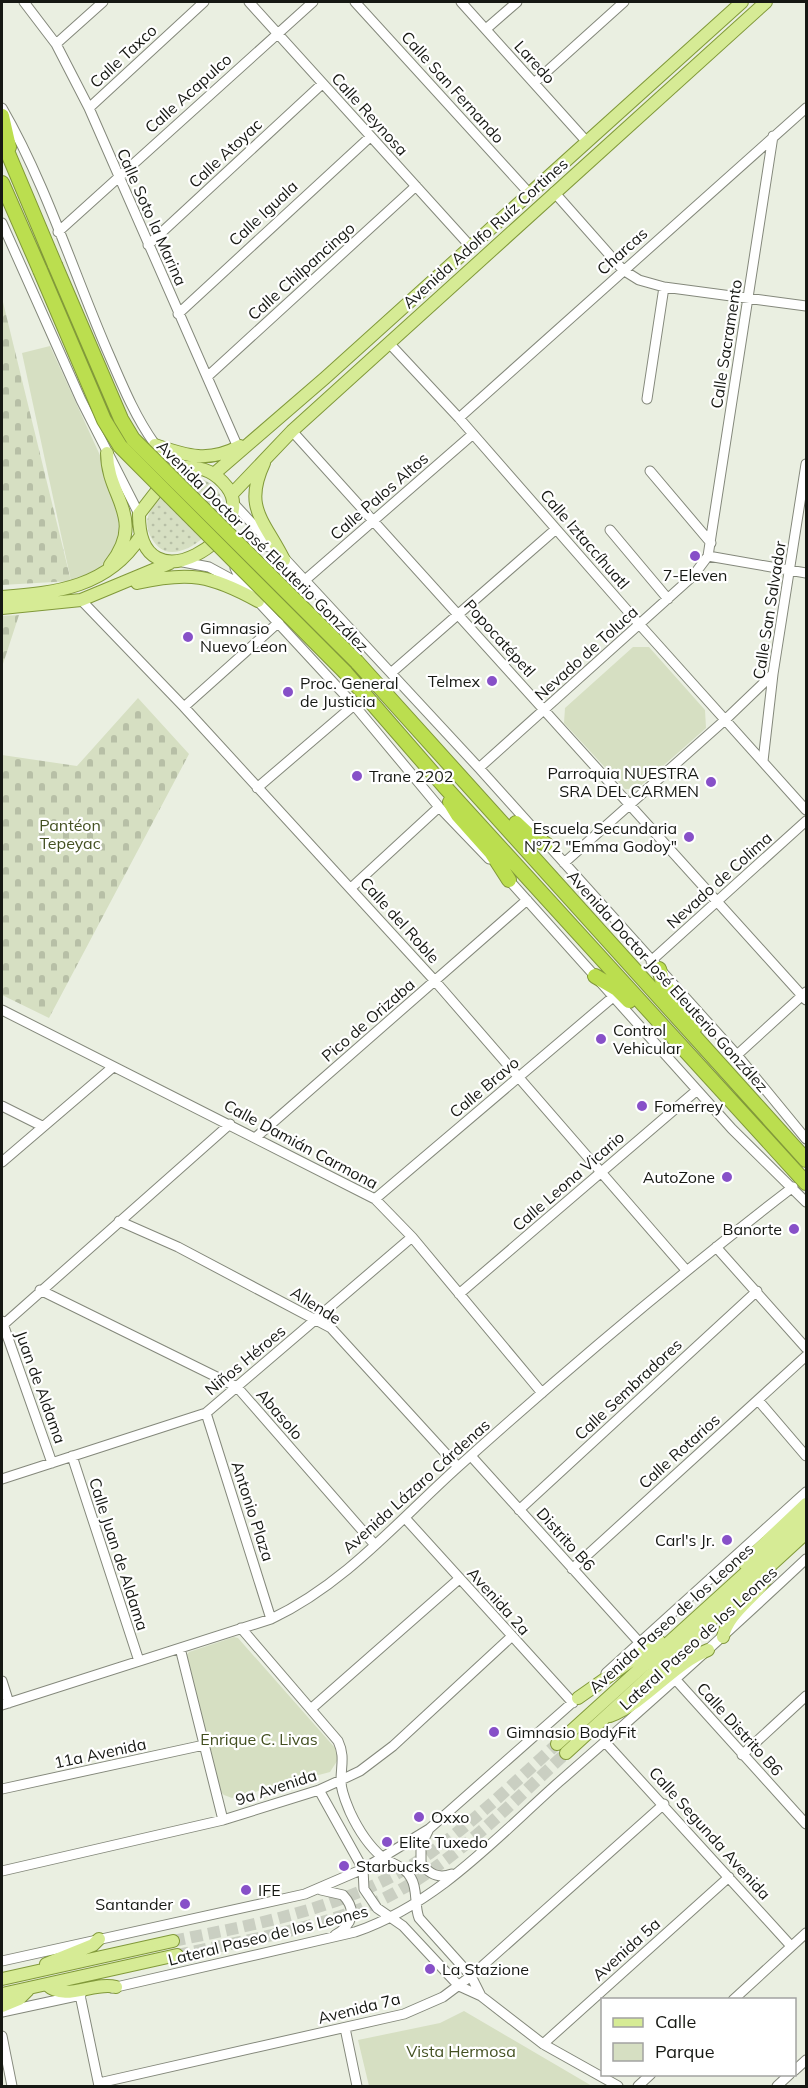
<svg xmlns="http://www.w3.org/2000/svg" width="808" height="2088" viewBox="0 0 808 2088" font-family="Mulish,sans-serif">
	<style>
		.grass { fill: url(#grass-dots) }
		.cemetery { fill: url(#cemetery-stones) }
		.park { fill: #d6dfc2 }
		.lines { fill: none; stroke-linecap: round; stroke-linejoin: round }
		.major-tunnel { stroke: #cacfc2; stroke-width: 12; stroke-dasharray: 12 6; stroke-linecap: butt }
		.minor-casing { stroke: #84887b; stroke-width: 11 }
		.major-casing { stroke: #81993a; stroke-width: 14 }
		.highway-casing { stroke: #81993a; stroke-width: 16 }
		.minor { stroke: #fff; stroke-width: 9 }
		.major { stroke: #d6eb95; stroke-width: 12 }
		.highway { stroke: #bbde4f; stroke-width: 14 }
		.highway-bridge-casing { stroke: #81993a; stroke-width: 16; stroke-linecap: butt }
		.highway-bridge { stroke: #bbde4f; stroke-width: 14 }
		.poi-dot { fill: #8750c8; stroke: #fff; stroke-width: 2 }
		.labels { text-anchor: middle; stroke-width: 4.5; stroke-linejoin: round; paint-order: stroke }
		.street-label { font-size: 16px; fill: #161813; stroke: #fff }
		.poi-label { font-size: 16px; fill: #161813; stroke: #fff; text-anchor: start }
		.park-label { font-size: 16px; fill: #435021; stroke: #fff }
	</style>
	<defs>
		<pattern id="grass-dots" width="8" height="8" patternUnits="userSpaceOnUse" patternTransform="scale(1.5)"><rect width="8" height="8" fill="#d6dfc2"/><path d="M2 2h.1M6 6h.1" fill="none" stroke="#b7bfa6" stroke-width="1.8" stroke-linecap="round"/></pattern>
		<pattern id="cemetery-stones" width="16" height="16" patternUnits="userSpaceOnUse" patternTransform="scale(1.5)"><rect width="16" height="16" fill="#d6dfc2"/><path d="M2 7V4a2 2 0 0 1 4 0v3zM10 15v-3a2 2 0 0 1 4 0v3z" fill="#b7bfa6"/></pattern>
	</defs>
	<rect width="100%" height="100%" fill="#eaefe1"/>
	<!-- grass -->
	<path class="grass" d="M190,476C260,489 197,562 165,551C160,549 155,544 152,539C135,512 167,486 190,476Z"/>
	<!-- cemetery -->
	<path class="cemetery" d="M2,298L71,581L2,585Z
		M19,615L2,667V616Z
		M138,698L189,754L49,1018L2,995V755L77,766Z"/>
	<!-- park -->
	<path class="park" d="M50,346L125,510C125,520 122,528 119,538C107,569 101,569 71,581L22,353Z
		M633,647H649L705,710L706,728L637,789H625L564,723L565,708Z
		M234,1637L238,1638L336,1749L339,1758L330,1772L232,1798L224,1795L218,1789L186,1656L189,1652Z
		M464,2011L592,2086H369L358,2040L440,2023Z"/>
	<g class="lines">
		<!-- major-tunnel -->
		<path class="major-tunnel" d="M173,1941C262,1923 354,1907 430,1853C475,1821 516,1781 557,1744
			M177,1955C239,1942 304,1931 363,1908C442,1876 504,1810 566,1753"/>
		<!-- minor casing -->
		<g class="minor-casing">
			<path id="minor" d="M24,2L56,44L89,108L240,452
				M249,2L471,247
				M355,2L529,193
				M461,2L587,142
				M486,29L517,2
				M56,44L103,2
				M534,83L624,2
				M2,108C45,182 73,271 107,350C121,382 134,415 154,443C163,455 174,461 187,467
				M89,108L204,2
				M554,192L623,270L639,280L664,287L806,306
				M2,223L81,400L139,514
				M58,232L313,2
				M148,245L322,84
				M178,314L370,137
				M389,343L459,418L640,625L806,810
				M207,377L416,186
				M647,399L664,287
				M459,418L806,108
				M292,431L806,1000
				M650,471L711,543
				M235,505L479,768L737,1055L806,1139
				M610,530L668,599
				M708,556L806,573
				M183,562L209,567L244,586L354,705L439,807L489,859
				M304,581L473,434
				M242,583L235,568L239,554L252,545L271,547
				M81,600L184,707L435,981L686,1270
				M391,673L556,529
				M184,707L279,622
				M763,761L773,674L806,464
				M479,768L693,576L708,556L773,136
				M257,788L354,705
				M564,863L725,720L773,674
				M507,878L732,1129L806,1202
				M351,888L439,807
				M651,961L806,821
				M2,1010L375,1199L412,1237L542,1393
				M737,1055L806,992
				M2,1106L42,1126
				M255,1138L527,900
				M2,1162L113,1067
				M375,1199L613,997
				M119,1221L178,1247L331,1328L458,1467
				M716,1247L806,1348
				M40,1290L237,1387L375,1545
				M459,1294L696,1091
				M2,1321L52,1463
				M3,1325L230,1124
				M758,1400L806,1456
				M206,1413L271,1619
				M72,1456L139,1661
				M471,1456L639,1642
				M2,1479L206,1413L412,1237
				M519,1510L757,1291
				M405,1518L573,1703
				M572,1569L806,1356
				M241,1628L338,1741C345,1756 341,1765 341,1781C341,1792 346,1802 350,1812C357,1827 369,1846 382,1857C391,1864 405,1866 411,1878C418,1889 414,1905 419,1918L471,1976L481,1996
				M180,1648L223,1820
				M606,1673L806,1492
				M676,1680L806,1824
				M2,1681L9,1703
				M2,1705L271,1619C345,1584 398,1521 458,1467C566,1370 677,1276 793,1187
				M312,1708L459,1579
				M605,1742L791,1946
				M742,1755L806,1696
				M2,1789L204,1745
				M319,1790L363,1869L364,1889L377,1908L403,1926L459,1986L481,1996L543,2044L618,2086
				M428,1831L421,1845V1863C429,1874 438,1879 452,1874
				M2,1871L223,1820L319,1790L341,1780L360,1771L393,1746L511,1637
				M321,1890L343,1895C357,1910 353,1925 335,1935
				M2,1961L305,1894L363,1869L429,1829L582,1694
				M112,1988L355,1932C437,1904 496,1838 559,1782C643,1709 725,1635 806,1559
				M80,1995L99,2086
				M733,2000L806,1933
				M2,2012L81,1995
				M345,2028L357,2086
				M2,2036L12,2086
				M543,2044L729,1877
				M794,2071L806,2060
				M99,2083L404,2014L443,1997L471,1976L664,1804
				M638,2086L651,2074
				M777,2086L790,2074"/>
		</g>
		<!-- major casing -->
		<g class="major-casing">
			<path id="major" d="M155,445C187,456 209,463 240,446
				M107,453C107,498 147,517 110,565
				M264,463C243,508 264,520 284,560
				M187,467C205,468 215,472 227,487C262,533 138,613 139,514L163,483Z
				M215,473L325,378L742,2
				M232,494L292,431L766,2
				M137,583C189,571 211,575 258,601
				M2,597C56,593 108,587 140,537
				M2,608L81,600L170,563
				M744,1563L806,1504
				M723,1637C728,1611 759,1596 770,1572
				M578,1698L659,1641
				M610,1716C648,1701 671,1665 708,1650
				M557,1744L806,1518
				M566,1753L806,1533
				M46,1964L93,1945L99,1939
				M2,1979L173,1941
				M47,1985C65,2002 95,1981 116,1987
				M2,1994L177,1955
				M2,2006L19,1999L28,1990"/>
		</g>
		<!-- highway casing -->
		<g class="highway-casing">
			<path id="highway" d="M2,116L9,147
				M2,139L55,265
				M2,183L40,270
				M357,662L806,1160
				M345,672L444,786L806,1183
				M450,802L458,815L491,852L509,880
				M516,823L533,839L546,844
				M659,969L663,983L696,1026
				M595,976L617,989L629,1001"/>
		</g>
		<!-- minor -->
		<use href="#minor" class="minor"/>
		<!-- major -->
		<use href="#major" class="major"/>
		<!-- highway -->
		<use href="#highway" class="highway"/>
		<!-- highway-bridge casing -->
		<g class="highway-bridge-casing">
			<path id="highway-bridge" d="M55,265L121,419L133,439L357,662
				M40,270L104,420L120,446L345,672"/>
		</g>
		<!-- highway-bridge -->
		<use href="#highway-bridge" class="highway-bridge"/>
	</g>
	<!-- markers -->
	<g class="poi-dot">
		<circle cx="695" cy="556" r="6"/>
		<circle cx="188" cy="637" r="6"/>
		<circle cx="492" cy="681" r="6"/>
		<circle cx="288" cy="692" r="6"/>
		<circle cx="357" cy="776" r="6"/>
		<circle cx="711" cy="782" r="6"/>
		<circle cx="689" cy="837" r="6"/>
		<circle cx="601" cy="1039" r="6"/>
		<circle cx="642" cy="1106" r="6"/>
		<circle cx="727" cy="1177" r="6"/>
		<circle cx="794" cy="1229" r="6"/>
		<circle cx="727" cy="1540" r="6"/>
		<circle cx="494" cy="1732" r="6"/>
		<circle cx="419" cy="1817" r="6"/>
		<circle cx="387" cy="1842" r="6"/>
		<circle cx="344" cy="1866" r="6"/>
		<circle cx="246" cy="1890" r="6"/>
		<circle cx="185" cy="1904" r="6"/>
		<circle cx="430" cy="1969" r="6"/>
	</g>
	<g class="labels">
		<!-- street labels -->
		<g class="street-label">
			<text transform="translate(123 56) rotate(-43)" y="6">Calle Taxco</text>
			<text transform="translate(535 62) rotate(48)" y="6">Laredo</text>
			<text transform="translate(453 87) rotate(48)" y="6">Calle San Fernando</text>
			<text transform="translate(188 93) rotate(-42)" y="6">Calle Acapulco</text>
			<text transform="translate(370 114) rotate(48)" y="6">Calle Reynosa</text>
			<text transform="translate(225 153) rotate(-43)" y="6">Calle Atoyac</text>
			<text transform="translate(263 213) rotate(-43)" y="6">Calle Iguala</text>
			<text transform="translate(152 217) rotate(66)" y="6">Calle Soto la Marina</text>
			<text transform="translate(485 233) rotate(-42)" y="6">Avenida Adolfo Ruíz Cortines</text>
			<text transform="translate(622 251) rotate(-42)" y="6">Charcas</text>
			<text transform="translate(301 271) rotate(-42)" y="6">Calle Chilpancingo</text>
			<text transform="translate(726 344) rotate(-81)" y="6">Calle Sacramento</text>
			<text transform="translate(379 496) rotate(-41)" y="6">Calle Palos Altos</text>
			<text transform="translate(585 539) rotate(49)" y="6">Calle Iztaccíhuatl</text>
			<text transform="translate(263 546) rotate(45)" y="6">Avenida Doctor José Eleuterio González</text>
			<text transform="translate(769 610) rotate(-81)" y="6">Calle San Salvador</text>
			<text transform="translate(500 638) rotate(48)" y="6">Popocatépetl</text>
			<text transform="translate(586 653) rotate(-42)" y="6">Nevado de Toluca</text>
			<text transform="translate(719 880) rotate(-42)" y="6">Nevado de Colima</text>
			<text transform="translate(400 920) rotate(48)" y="6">Calle del Roble</text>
			<text transform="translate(668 981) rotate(48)" y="6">Avenida Doctor José Eleuterio González</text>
			<text transform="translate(368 1020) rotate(-41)" y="6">Pico de Orizaba</text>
			<text transform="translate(484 1087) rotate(-40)" y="6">Calle Bravo</text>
			<text transform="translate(301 1144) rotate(28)" y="6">Calle Damián Carmona</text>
			<text transform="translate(568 1181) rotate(-41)" y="6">Calle Leona Vicario</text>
			<text transform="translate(316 1305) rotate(32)" y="6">Allende</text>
			<text transform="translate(245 1360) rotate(-40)" y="6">Niños Héroes</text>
			<text transform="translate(41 1387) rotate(70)" y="6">Juan de Aldama</text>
			<text transform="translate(628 1389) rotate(-43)" y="6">Calle Sembradores</text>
			<text transform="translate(280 1414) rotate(49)" y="6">Abasolo</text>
			<text transform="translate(679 1451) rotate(-42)" y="6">Calle Rotarios</text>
			<text transform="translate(416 1486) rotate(-42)" y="6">Avenida Lázaro Cárdenas</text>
			<text transform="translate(253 1511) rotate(72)" y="6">Antonio Plaza</text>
			<text transform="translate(566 1539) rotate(48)" y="6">Distrito B6</text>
			<text transform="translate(119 1554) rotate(72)" y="6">Calle Juan de Aldama</text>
			<text transform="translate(499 1601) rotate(48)" y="6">Avenida 2a</text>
			<text transform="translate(671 1618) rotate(-42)" y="6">Avenida Paseo de los Leones</text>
			<text transform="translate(698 1638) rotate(-42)" y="6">Lateral Paseo de los Leones</text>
			<text transform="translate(740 1729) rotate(48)" y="6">Calle Distrito B6</text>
			<text transform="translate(100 1753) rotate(-12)" y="6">11a Avenida</text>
			<text transform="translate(276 1787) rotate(-18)" y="6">9a Avenida</text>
			<text transform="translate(710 1833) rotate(48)" y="6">Calle Segunda Avenida</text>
			<text transform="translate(268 1935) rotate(-14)" y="6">Lateral Paseo de los Leones</text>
			<text transform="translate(626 1949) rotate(-42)" y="6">Avenida 5a</text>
			<text transform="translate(359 2008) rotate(-14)" y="6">Avenida 7a</text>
		</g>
		<!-- poi labels -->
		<g class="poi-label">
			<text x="695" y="581" text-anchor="middle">7-Eleven</text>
			<text x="200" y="634">Gimnasio<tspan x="200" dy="18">Nuevo Leon</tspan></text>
			<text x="480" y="687" text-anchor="end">Telmex</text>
			<text x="300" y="689">Proc. General<tspan x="300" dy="18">de Justicia</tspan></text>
			<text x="699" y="779" text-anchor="end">Parroquia NUESTRA<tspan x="699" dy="18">SRA DEL CARMEN</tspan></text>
			<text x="369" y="782">Trane 2202</text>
			<text x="677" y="834" text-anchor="end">Escuela Secundaria<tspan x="677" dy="18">N°72 "Emma Godoy"</tspan></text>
			<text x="613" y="1036">Control<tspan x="613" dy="18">Vehicular</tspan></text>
			<text x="654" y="1112">Fomerrey</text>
			<text x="715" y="1183" text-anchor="end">AutoZone</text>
			<text x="782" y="1235" text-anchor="end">Banorte</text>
			<text x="715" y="1546" text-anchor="end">Carl's Jr.</text>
			<text x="506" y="1738">Gimnasio BodyFit</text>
			<text x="431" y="1823">Oxxo</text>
			<text x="399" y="1848">Elite Tuxedo</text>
			<text x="356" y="1872">Starbucks</text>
			<text x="258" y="1896">IFE</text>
			<text x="173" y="1910" text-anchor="end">Santander</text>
			<text x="442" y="1975">La Stazione</text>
		</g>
		<!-- park labels -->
		<g class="park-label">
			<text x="70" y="831">Pantéon<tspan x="70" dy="18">Tepeyac</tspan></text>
			<text x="259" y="1745">Enrique C. Livas</text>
			<text x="461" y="2057">Vista Hermosa</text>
		</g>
	</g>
	<!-- border -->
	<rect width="808" height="2088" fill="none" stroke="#161813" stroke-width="6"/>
	<!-- legend -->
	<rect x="601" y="1998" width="195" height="78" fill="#ffffff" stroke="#a2a3a1" stroke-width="1.5"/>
	<rect x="613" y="2018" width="30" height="9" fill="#d6eb95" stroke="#a2a3a1" stroke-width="1.5"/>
	<text x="655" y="2028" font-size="18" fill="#161813">Calle</text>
	<rect x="613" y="2043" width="30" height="18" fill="#d6dfc2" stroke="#a2a3a1" stroke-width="1.5"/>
	<text x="655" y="2058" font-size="18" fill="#161813">Parque</text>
</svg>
